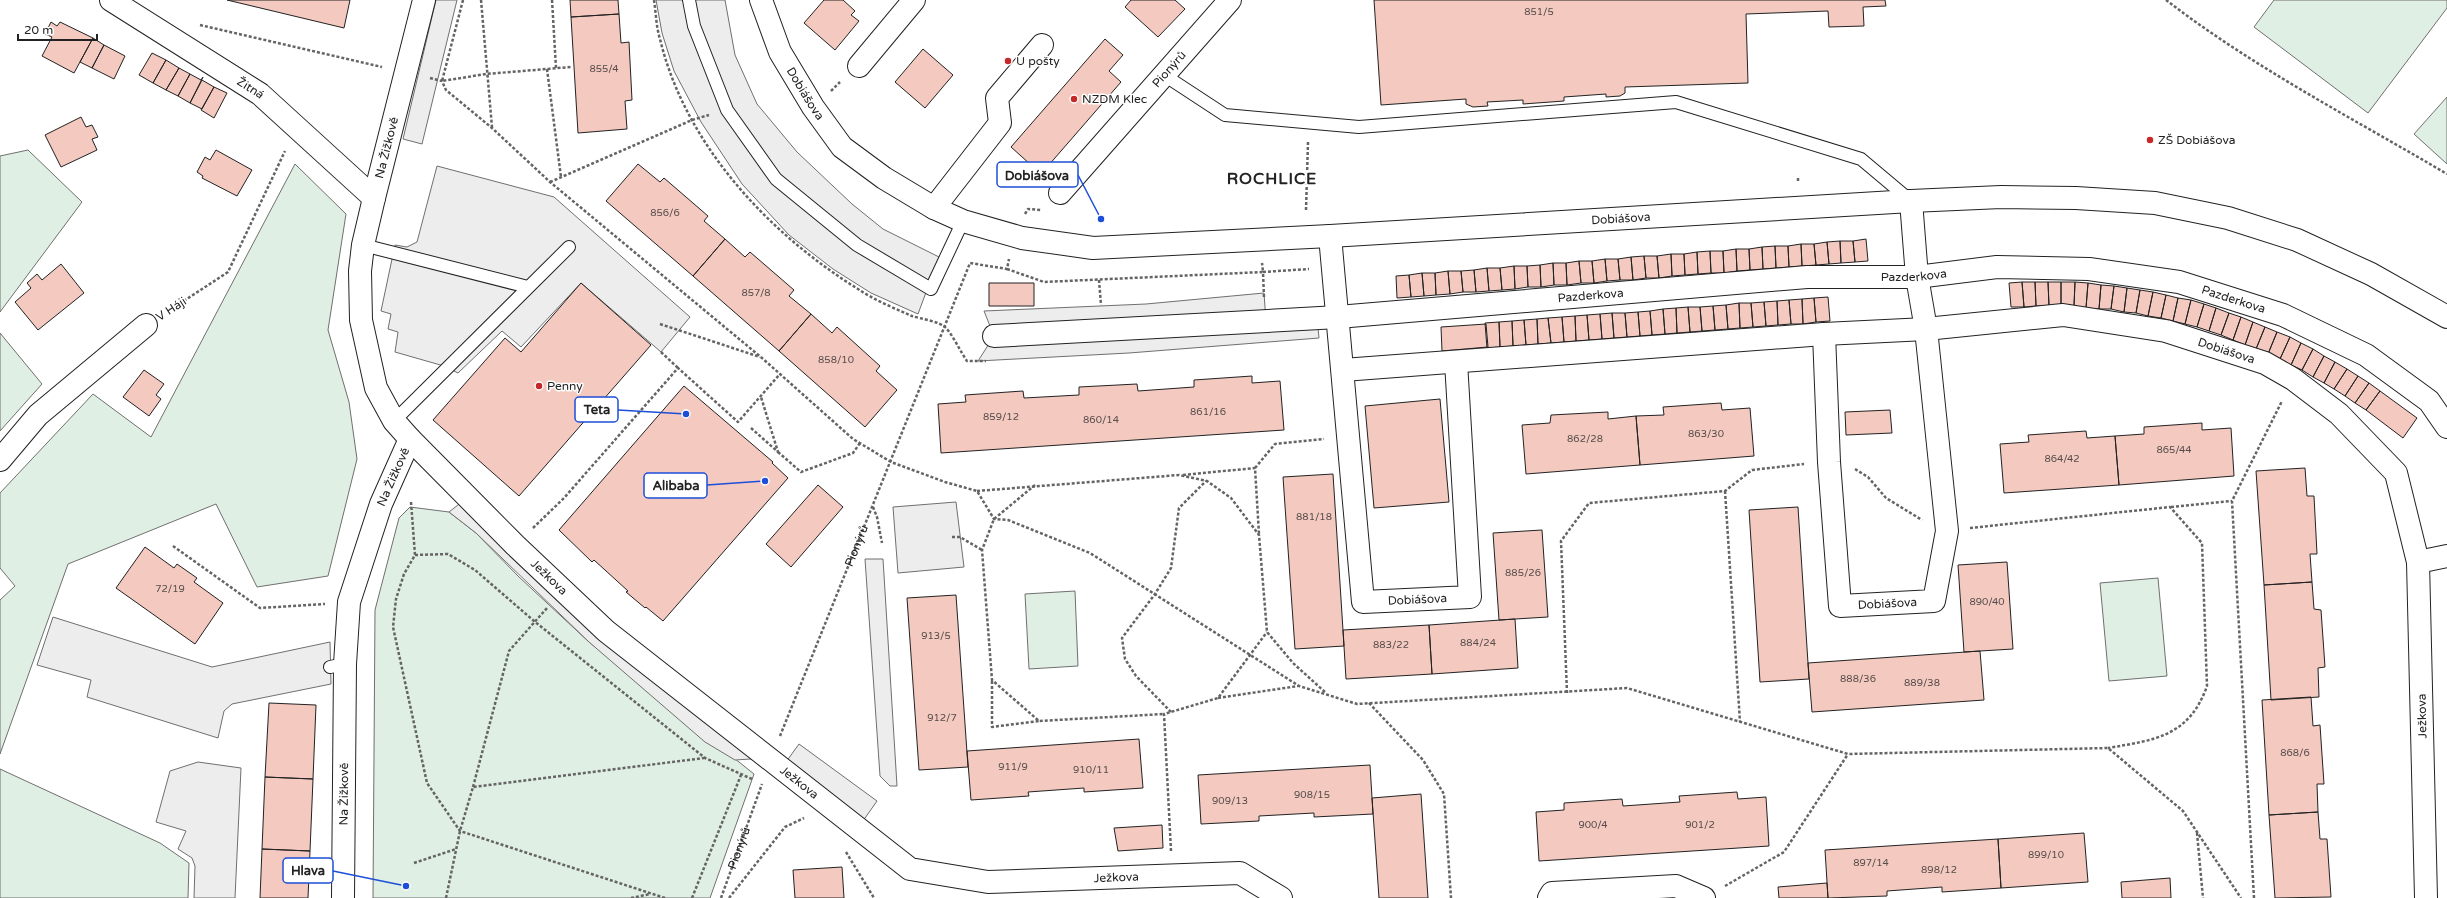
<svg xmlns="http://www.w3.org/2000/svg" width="2447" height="898" viewBox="0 0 2447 898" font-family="'Varela Round',sans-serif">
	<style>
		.green { fill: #e0efe3; stroke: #6f6f6f }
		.parking { fill: #ededed; stroke: #6f6f6f }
		.building { fill: #f3c9c0; stroke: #222 }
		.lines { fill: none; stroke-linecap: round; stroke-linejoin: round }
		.service-casing { stroke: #222; stroke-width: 14 }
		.minor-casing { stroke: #222; stroke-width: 24 }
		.tertiary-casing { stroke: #222; stroke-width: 24 }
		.path { stroke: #646464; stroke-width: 2.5; stroke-dasharray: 3 2; stroke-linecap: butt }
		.service { stroke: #fff; stroke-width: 12 }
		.minor { stroke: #fff; stroke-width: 22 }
		.tertiary { stroke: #fff; stroke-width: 22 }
		.poi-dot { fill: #c62828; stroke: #fff; stroke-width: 1.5 }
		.labels { text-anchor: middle; stroke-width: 3; stroke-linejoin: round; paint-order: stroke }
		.number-label { font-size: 10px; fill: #564c4a }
		.poi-label { font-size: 12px; fill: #222; stroke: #fff; text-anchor: start }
		.street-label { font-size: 12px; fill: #222; stroke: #fff }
		.district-label { font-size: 16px; font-weight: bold; letter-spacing: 1px; fill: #222; stroke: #fff }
		.leader { fill: none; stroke: #1d4ed8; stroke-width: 1.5 }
		.callout-dot { fill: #1d4ed8; stroke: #fff; stroke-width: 1.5 }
		.callout { fill: #fff; stroke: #1d4ed8; stroke-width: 1.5 }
		.callout-label { font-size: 13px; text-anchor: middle; font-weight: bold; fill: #222 }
	</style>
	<rect width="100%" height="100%" fill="#fff"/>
	<!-- green -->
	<path class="green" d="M2274,0H2447V8L2368,113L2254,27Z
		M2447,97V164L2414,134Z
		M28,150L82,202L0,312V156Z
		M295,164L346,214L328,330L349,402L357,459L328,576L257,587L216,504L68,564L0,754V600L15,586L0,568V493L93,394L151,437Z
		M0,333L42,384L0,431Z
		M410,507L449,512L476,533L519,577L589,642L754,774L710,898H373L375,610L399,518Z
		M2158,578L2167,676L2109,681L2100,583Z
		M1075,591L1078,666L1029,669L1025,594Z
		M0,769L160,843L189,863L188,898H0Z"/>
	<!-- parking -->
	<path class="parking" d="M436,0H457L422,144L403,139Z
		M656,0H725L735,55L757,104L797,152L852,204L883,229L939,257L918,314L871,293L833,269L789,235L742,184L701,122L674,71L662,33Z
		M437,166L554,197L690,317L661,352L581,283L521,347L502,331L458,373L444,366L395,352L398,332L388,329L391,314L381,311L395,245L407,247L417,242Z
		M1264,293L1266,321L1317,318L1319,338L1129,353L978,361L994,336L984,311L1146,304Z
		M468,497L766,758L735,760L705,742L589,642L476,533L449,512Z
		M956,502L964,567L898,573L893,507Z
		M865,559H883L897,786H890L880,776Z
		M53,617L212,667L330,642L331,684L232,704L224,711L218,738L87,697L91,680L37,665Z
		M799,744L877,801L858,828L781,769Z
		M198,762L241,768L235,898H194L195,866L192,858L178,849L186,831L156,822L170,771Z"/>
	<!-- building -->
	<path class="building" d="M227,0H350L344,28Z
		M570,0H618L619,14L571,17Z
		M824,0H843L855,11L851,15L859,21L835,50L804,23Z
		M1131,0H1175L1185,9L1158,37L1125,7Z
		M1374,0H1885L1886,6L1863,7L1864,26L1829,27L1828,11L1746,14L1748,83L1625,87V93L1620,96L1606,97V94L1564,97V101L1523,104V100L1487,102L1488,106L1473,107L1466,104V99L1381,105Z
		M619,14L621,43L629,42L632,100L625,101L627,129L578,133L571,17Z
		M51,22L57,26L60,22L93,38L74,73L42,56L52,37L45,34Z
		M93,38L104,45L92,68L80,62Z
		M1105,39L1123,55L1109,71L1121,82L1041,174L1011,147Z
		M104,45L125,56L114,79L92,68Z
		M923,49L953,75L925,108L895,82Z
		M152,53L166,60L153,83L139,75Z
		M166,60L179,68L166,90L153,83Z
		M179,68L190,74L178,96L166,90Z
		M190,74L201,80L203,77L190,103L178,96Z
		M202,80L214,87L202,109L190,103Z
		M214,87L227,93L214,118L201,110Z
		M81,117L86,127L92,125L98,137L92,139L97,150L61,167L45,135Z
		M216,150L252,170L237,196L202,178L203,176L197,172L205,157L210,160Z
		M638,164L660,182L664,178L708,216L704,221L725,239L693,276L606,201Z
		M725,239L745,257L750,252L794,290L789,296L811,314L779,351L693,276Z
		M1866,239L1868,261L1855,262L1853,241Z
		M1840,241H1853L1855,262L1841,263Z
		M1840,241L1841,263L1829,264L1827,242Z
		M1827,242L1829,264L1816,265L1814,244Z
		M1801,244L1802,266L1789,267L1788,246Z
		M1801,244H1814L1816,265L1802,266Z
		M1775,246L1776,268L1763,269L1762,247Z
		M1775,246H1788L1789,267L1776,268Z
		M1762,247L1763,269L1750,270L1749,249Z
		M1736,249H1749L1750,270L1737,271Z
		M1736,249L1737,271L1724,273L1723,251Z
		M1710,251L1711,273L1698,274L1697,252Z
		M1710,251H1723L1724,273H1711Z
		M1697,252L1698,274L1685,275L1684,254Z
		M1671,254L1672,276L1659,278L1657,256Z
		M1671,254H1684L1685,275L1672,276Z
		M1644,256L1646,278L1633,280L1631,257Z
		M1644,256H1657L1659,278H1646Z
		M1631,257L1633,280H1620L1618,259Z
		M1605,259L1607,281L1594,283L1592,261Z
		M1605,259H1618L1620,280L1607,281Z
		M1579,261H1592L1594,283H1581Z
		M1579,261L1581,283L1567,285L1566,263Z
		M1553,263H1566L1567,285H1554Z
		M1553,263L1554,285L1541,287L1540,265Z
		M61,264L84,293L38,330L15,302L31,288L27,283L37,274L42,280Z
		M1540,265L1541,287H1528L1527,266Z
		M1514,266H1527L1528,287L1515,289Z
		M1514,266L1515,289L1502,290L1500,268Z
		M1487,268H1500L1502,290L1489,291Z
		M1487,268L1489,291L1476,292L1474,270Z
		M1474,270L1476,292H1463L1461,271Z
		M1448,271H1461L1463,292L1450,294Z
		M1448,271L1450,294L1436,295L1435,273Z
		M1422,273L1424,296L1411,297L1409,275Z
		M1422,273H1435L1436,295L1424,296Z
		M1409,275L1411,297L1397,298L1396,276Z
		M2022,282L2024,307H2011L2009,283Z
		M2022,282H2035L2036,306L2024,307Z
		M2035,282H2048L2049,306H2036Z
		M2048,282H2061V306H2049Z
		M2061,282H2075L2074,306H2061Z
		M2075,282L2088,283L2086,308L2074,306Z
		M581,283L651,345L519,496L433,420L505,338L521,352Z
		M989,283H1034V306H989Z
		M2088,283L2101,285L2099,309L2086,308Z
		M2101,285L2114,286L2111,309H2099Z
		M2114,286L2127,288L2124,312L2111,309Z
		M2127,288L2140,290L2136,313L2124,312Z
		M2140,290L2153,292L2148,316L2136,313Z
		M2153,292L2166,295L2161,318L2148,316Z
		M2166,295L2178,298L2173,321L2161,318Z
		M1828,297L1830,321L1816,322L1814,298Z
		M1814,298L1816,322L1803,324L1802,299Z
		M2178,298L2191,300L2185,324L2173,321Z
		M1802,299L1803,324H1791L1789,300Z
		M1789,300L1791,324L1778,325L1777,301Z
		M2191,300L2204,304L2197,327L2185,324Z
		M1777,301L1778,325L1766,326L1764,302Z
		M1764,302L1766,326L1753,327L1751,303Z
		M1739,303H1751L1753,327L1740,328Z
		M1739,303L1740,328L1728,329L1726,305Z
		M2204,304L2216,308L2209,331L2197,327Z
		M1726,305L1728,329L1715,330L1713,306Z
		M1713,306L1715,330L1702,331L1700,307Z
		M1688,307L1690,332L1677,333L1676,308Z
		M1688,307H1700L1702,331L1690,332Z
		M1676,308L1677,333L1665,334L1663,309Z
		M2216,308L2229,313L2221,335L2209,331Z
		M1663,309L1665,334L1652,335L1650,311Z
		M1650,311L1652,335L1640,336L1638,312Z
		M1638,312L1640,336L1627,337L1625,313Z
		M1612,313H1625L1627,337L1614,338Z
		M1612,313L1614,338L1602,339L1600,314Z
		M2229,313L2241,317L2233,340L2221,335Z
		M811,314L832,333L837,327L880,366L876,371L897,390L865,427L779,351Z
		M1600,314L1602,339L1589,340L1587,315Z
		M1587,315L1589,340L1576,341L1575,316Z
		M1575,316L1576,341L1564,342L1562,317Z
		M1562,317L1564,342L1551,343L1548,318Z
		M2241,317L2253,322L2245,345L2233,340Z
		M1548,318L1551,343L1538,344L1537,319Z
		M1537,319L1538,344L1526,345L1524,320Z
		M1524,320L1526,345L1513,346L1512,321Z
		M1512,321L1513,346L1500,347L1499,322Z
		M1499,322L1500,347L1487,348L1485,323Z
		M2253,322L2265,327L2256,349L2245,345Z
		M1486,324L1488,347L1442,351L1441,327Z
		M2265,327L2277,332L2268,354L2256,349Z
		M2277,332L2290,337L2280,359L2268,354Z
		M2290,337L2301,343L2291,365L2280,359Z
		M2301,343L2313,349L2302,370L2291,365Z
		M2313,349L2324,356L2313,377L2302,370Z
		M2324,356L2335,362L2324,383L2313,377Z
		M2335,362L2347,369L2334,389L2324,383Z
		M2347,369L2358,376L2345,396L2334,389Z
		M144,370L164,384L156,395L161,399L149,416L123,397Z
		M1252,376V383L1280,381L1284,430L941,453L938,404L966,402L965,395L1023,391L1024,398L1079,395V387L1137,384L1138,391L1194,387V380Z
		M2358,376L2369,383L2355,403L2345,396Z
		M2369,383L2380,391L2366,410L2355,403Z
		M684,386L773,462L772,463L788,478L663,621L646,607L645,608L626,592L628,591L594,560L592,562L559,530Z
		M2380,391L2417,418L2403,438L2366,410Z
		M1440,399L1449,502L1374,508L1365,406Z
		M1721,403L1722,410L1750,408L1754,456L1640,465L1636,416L1664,415L1663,407Z
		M1890,410L1892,433L1846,435L1845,412Z
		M1608,412V419L1636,416L1640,465L1526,474L1522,425L1550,423L1551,415Z
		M2202,423V430L2231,428L2234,476L2119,485L2115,436L2144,434V427Z
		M2086,431L2087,438L2115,436L2119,485L2004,493L2000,444L2029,442L2028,435Z
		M2305,468L2307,496H2314L2317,554H2310L2312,582L2264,585L2256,471Z
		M1333,474L1344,646L1295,649L1283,477Z
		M818,485L843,507L791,567L766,544Z
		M1798,507L1809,679L1760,682L1749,510Z
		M1542,530L1548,617L1499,620L1493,533Z
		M145,547L174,568L177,564L197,578L194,582L223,603L195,644L116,588Z
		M2007,562L2013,649L1964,652L1958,565Z
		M2312,582L2314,609L2321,610L2325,667L2318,668L2319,697L2271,700L2264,585Z
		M956,595L968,767L919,770L907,598Z
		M1515,619L1518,668L1432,674L1429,625Z
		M1429,625L1432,674L1346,679L1343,630Z
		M1980,651L1984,700L1812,712L1808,663Z
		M2311,697L2313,726L2320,725L2324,784H2317L2318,812L2269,815L2262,700Z
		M269,703L316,705L313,779L265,777Z
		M1139,739L1143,788L1084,792V788L1028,792L1029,796L971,800L967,751Z
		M1370,765L1373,814L1314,817V813L1259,816V821L1201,824L1198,775Z
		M265,777L313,779L310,851L262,849Z
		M1737,792L1738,799L1766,797L1769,846L1539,861L1536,812L1564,810V803L1622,799L1623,806L1680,802L1679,796Z
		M1421,794L1428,898H1379L1372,798Z
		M2318,812L2320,839H2327L2331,897L2275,898L2269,815Z
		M1162,825L1163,848L1118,851L1114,828Z
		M2084,833L2088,882L2001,888L1998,839Z
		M1998,839L2001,888L1942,892V887L1887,891V896L1828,898L1825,850Z
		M262,849L310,851L308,898H260Z
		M842,867L844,898H795L793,870Z
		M2170,878L2171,898H2122L2121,882Z
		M1827,883L1828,898H1779L1778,887Z"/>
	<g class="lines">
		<!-- service casing -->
		<g class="service-casing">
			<path id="service" d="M689,0L694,26L727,110L776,179L857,245L931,289L963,221
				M1164,75L1225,115L1359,127L1676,102L1861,159L1911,201
				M363,245L528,287
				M394,421L569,247
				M330,667L345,664"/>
		</g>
		<!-- minor casing -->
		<g class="minor-casing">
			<g id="minor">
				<path id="s3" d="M111,0L260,94L374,198"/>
				<path d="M859,66L914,0"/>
				<path id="s4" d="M1060,193L1230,0"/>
				<path d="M934,208L1000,123L997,98L1042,45"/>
				<path id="s5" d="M1330,236L1363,602L1470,597L1456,362"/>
				<path id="s6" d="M1824,334L1829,462L1840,606L1934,601L1947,531L1926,329L1917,277L1911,201"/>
				<path id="s7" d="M994,336L1338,317L1807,277H1917L1997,267L2089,269L2179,282L2283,315L2366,355L2429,401L2447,427"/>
				<path id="s8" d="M1343,370L1824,334L1926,329L2063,315L2166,331L2265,363L2293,379L2339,414L2396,473L2418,562"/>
				<path id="s9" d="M410,439L515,545L606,631L910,869L988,882L1240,873L1281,898"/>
				<path d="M0,460L38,415L146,325"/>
				<path d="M1549,898L1552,893L1676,886L1704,898"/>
				<path d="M2426,898L2418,562L2447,556"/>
			</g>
		</g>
		<!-- tertiary casing -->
		<g class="tertiary-casing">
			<g id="tertiary">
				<path id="s10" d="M761,0L780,52L813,107L842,147L884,178L934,208L963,221L1022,238L1093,248L1330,236L1911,201L2001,197L2076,198L2155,203L2228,218L2297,240L2371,274L2447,317"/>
				<path id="s11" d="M343,898L345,664L349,602L381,504L410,439L394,421L376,388L361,320L360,271L363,245L374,198L424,0"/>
			</g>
		</g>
		<!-- path -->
		<g class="path">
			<path d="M463,0L442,81L486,74L571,67"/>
			<path d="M481,0L492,127"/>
			<path d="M552,0L556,68"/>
			<path d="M654,0C656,13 656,26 660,39C685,144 768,233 858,289C874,300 894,308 912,316C921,319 939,321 946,328C954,337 960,351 967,361H986"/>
			<path d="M2166,0C2253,67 2352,118 2447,174"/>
			<path d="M200,25L382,67"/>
			<path d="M547,69L561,177"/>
			<path d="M430,78L442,81L446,90L492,128L550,182L762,358L853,439L891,462L945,482L977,491L994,519L1008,520L1090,553L1299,686L1357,704L1627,688L1848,754L2108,748L2183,811L2241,898"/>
			<path d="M831,91L840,82"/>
			<path d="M1798,178V183"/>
			<path d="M550,182L692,120L709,115"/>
			<path d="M1306,210L1308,142"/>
			<path d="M1025,214L1028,209L1041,210"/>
			<path d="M1007,269L1044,282L1263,272L1262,263"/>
			<path d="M1099,280L1101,305"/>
			<path d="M1264,297L1263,272L1309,269"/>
			<path d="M167,312L228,272L285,151"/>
			<path d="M660,324L760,357"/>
			<path d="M661,352L678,368"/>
			<path d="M751,428L778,452L761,397"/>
			<path d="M778,452L801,472L853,453L860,443"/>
			<path d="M1255,468L1275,444L1324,439"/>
			<path d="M1855,469L1868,477L1886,498L1922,520"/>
			<path d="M1183,475L1255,468L1259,534"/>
			<path d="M1035,485L994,519L982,550L992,680L1039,721L1164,714"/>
			<path d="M977,491L1179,475L1207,481L1231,498L1259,535L1267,632L1293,663L1326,693"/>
			<path d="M1725,491L1740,722"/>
			<path d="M411,502L415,555"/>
			<path d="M873,507L877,517L882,543"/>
			<path d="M2171,507L2232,501"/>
			<path d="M533,528L564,498L678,368L738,422L780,374"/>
			<path d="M1970,528L2170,507L2202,543L2207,686C2189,737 2154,740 2108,748"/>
			<path d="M952,537H960L982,550"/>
			<path d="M173,546L260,608L325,604"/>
			<path d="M992,681V727L1039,721"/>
			<path d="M1567,693L1561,541L1589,503L1725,491L1752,470L1804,464"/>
			<path d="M1218,698L1298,686"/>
			<path d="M1369,703L1423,760L1444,794L1451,898"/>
			<path d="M1171,712L1136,676L1125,659L1122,638L1155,594L1171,568L1179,508L1206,481"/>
			<path id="s1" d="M780,736L970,263L1007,269L1009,259"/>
			<path d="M473,787L509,651L547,608"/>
			<path d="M2197,833L2203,898"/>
			<path d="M1171,851L1164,714L1218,698L1267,632"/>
			<path d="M846,852L874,898"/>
			<path d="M414,863L456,849"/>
			<path d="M1725,886L1784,852L1848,754"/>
			<path d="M446,898L460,831L473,787L704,758"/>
			<path d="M631,898L650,894"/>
			<path d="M665,898L460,831L427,783L393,627L396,599L404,574L415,555L448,554L475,570L534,621L705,758L752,779"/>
			<path d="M692,898L741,775"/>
			<path id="s2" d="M721,898L762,784"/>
			<path d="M729,898L785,827L804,818"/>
			<path d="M2254,898L2232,501L2282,401"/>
		</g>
		<!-- service -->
		<use href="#service" class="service"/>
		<!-- minor -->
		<use href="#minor" class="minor"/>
		<!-- tertiary -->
		<use href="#tertiary" class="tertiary"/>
	</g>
	<!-- markers -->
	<g class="poi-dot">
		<circle cx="1008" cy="61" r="4"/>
		<circle cx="1074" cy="99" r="4"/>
		<circle cx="2150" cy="140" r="4"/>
		<circle cx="539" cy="386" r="4"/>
	</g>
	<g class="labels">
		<!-- number labels -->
		<g class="number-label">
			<text x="1539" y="15">851/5</text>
			<text x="604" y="72">855/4</text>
			<text x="665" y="216">856/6</text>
			<text x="756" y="296">857/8</text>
			<text x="836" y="363">858/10</text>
			<text x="1208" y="415">861/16</text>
			<text x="1001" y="420">859/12</text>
			<text x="1101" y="423">860/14</text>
			<text x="1706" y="437">863/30</text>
			<text x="1585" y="442">862/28</text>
			<text x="2174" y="453">865/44</text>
			<text x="2062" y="462">864/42</text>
			<text x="1314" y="520">881/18</text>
			<text x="1523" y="576">885/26</text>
			<text x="170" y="592">72/19</text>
			<text x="1987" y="605">890/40</text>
			<text x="936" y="639">913/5</text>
			<text x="1478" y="646">884/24</text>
			<text x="1391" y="648">883/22</text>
			<text x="1858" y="682">888/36</text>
			<text x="1922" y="686">889/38</text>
			<text x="942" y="721">912/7</text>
			<text x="2295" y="756">868/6</text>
			<text x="1013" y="770">911/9</text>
			<text x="1091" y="773">910/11</text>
			<text x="1312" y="798">908/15</text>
			<text x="1230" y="804">909/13</text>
			<text x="1593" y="828">900/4</text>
			<text x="1700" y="828">901/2</text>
			<text x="2046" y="858">899/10</text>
			<text x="1871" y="866">897/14</text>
			<text x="1939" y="873">898/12</text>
		</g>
		<!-- poi labels -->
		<g class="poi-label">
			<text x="1016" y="65">U pošty</text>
			<text x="1082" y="103">NZDM Klec</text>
			<text x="2158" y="144">ZŠ Dobiášova</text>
			<text x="547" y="390">Penny</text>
		</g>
		<!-- street labels -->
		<g class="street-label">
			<text dy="4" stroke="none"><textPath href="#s4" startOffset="165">Pionýrů</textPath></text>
			<text dy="4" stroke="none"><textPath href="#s3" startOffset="165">Žitná</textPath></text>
			<text dy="4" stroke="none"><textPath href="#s10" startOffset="104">Dobiášova</textPath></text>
			<text dy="4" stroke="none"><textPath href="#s11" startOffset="777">Na Žižkově</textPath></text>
			<text dy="4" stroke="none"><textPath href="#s10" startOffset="973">Dobiášova</textPath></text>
			<text dy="4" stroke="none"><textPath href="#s7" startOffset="922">Pazderkova</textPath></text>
			<text dy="4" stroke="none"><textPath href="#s7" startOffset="598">Pazderkova</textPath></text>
			<text dy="4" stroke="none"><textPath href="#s7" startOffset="1246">Pazderkova</textPath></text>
			<text transform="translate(171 309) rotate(-33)" y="4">V Háji</text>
			<text dy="4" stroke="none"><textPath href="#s8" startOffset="890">Dobiášova</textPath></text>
			<text dy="4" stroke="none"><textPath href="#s11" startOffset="429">Na Žižkově</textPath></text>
			<text dy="4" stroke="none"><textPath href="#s1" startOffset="205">Pionýrů</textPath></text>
			<text dy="4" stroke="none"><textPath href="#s9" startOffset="196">Ježkova</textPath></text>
			<text dy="4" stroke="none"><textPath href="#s5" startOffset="422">Dobiášova</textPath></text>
			<text dy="4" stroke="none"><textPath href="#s6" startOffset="320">Dobiášova</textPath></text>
			<text transform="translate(2422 716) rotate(-91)" y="4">Ježkova</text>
			<text dy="4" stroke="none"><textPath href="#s9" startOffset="520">Ježkova</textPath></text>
			<text dy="4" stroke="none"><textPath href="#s11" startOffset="104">Na Žižkově</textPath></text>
			<text dy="4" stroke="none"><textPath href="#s2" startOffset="53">Pionýrů</textPath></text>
			<text dy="4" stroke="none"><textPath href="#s9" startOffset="868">Ježkova</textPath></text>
		</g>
		<!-- district labels -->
		<g class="district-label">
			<text x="1272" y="184">ROCHLICE</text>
		</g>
	</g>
	<!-- callouts -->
	<path class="leader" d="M1101 219L1078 175M686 414L618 410M765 481L707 485M406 886L333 871"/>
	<g class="callout-dot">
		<circle cx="1101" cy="219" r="4"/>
		<circle cx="686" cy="414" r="4"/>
		<circle cx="765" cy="481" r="4"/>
		<circle cx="406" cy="886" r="4"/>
	</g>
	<g class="callout">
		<rect x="997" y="162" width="81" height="25" rx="4"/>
		<rect x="575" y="397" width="43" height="25" rx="4"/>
		<rect x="644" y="473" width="63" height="25" rx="4"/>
		<rect x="283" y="858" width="50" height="25" rx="4"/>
	</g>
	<g class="callout-label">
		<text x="1037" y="180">Dobiášova</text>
		<text x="597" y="414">Teta</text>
		<text x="676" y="490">Alibaba</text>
		<text x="308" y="875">Hlava</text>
	</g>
	<!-- scale -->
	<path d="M18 34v6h79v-6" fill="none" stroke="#222222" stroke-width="2"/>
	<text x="24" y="34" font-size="12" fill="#222222" stroke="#ffffff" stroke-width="3" paint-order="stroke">20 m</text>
</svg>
